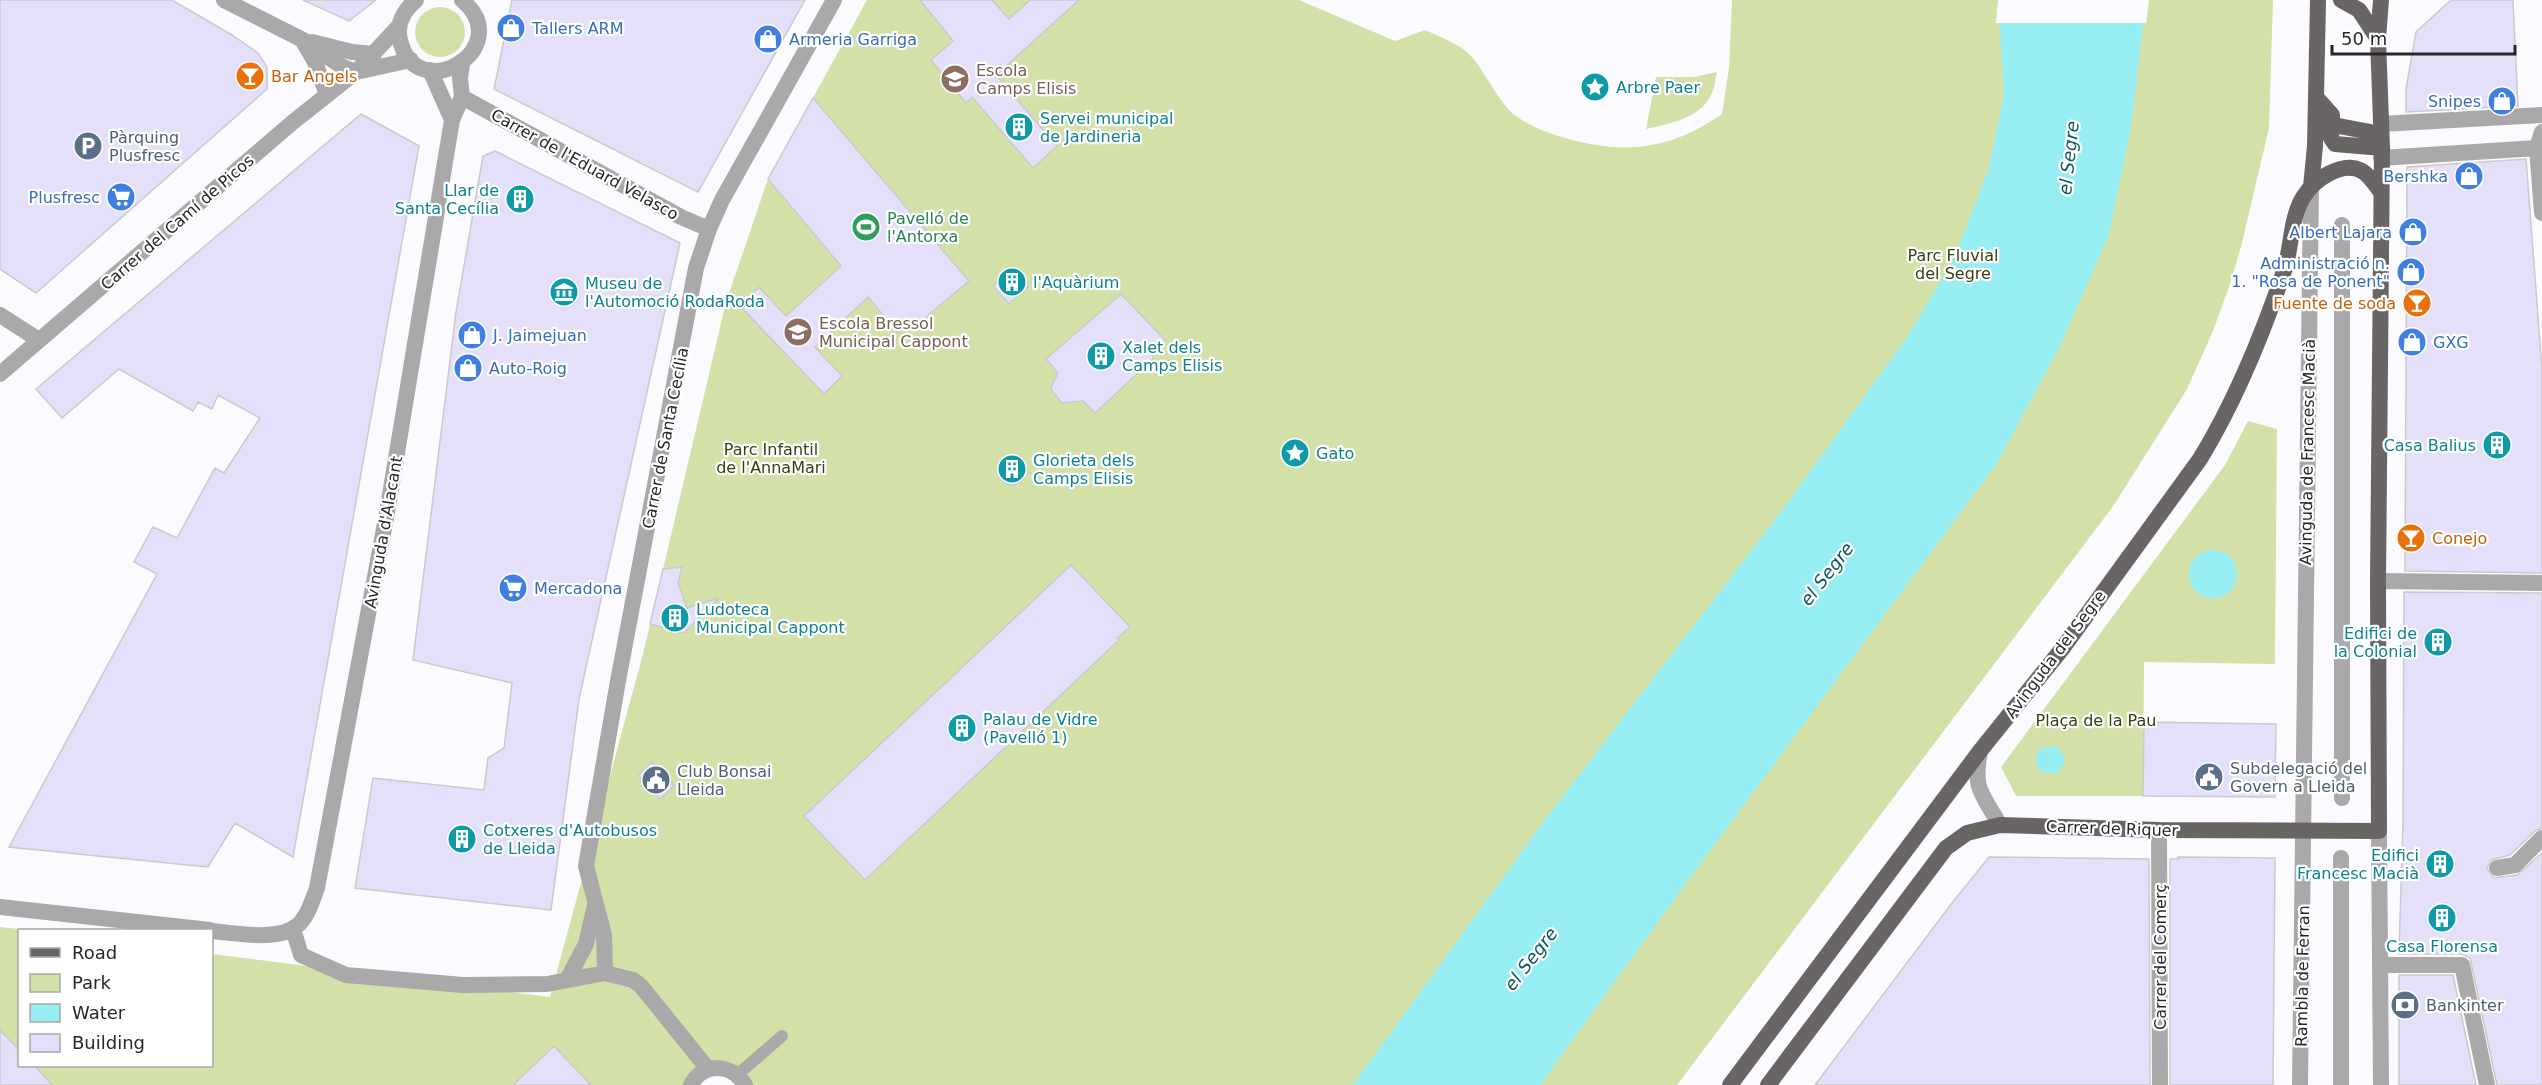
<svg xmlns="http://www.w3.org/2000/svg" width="2542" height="1085" viewBox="0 0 2542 1085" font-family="'DejaVu Sans',sans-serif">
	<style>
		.green { fill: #d3e0a7; fill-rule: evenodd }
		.water { fill: #96eef3 }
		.pier { fill: #fbfbff }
		.building { fill: #e4e0f9; stroke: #cacacd; stroke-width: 1.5 }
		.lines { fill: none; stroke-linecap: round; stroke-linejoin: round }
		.service { stroke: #aaa8a8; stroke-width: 12 }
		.pedestrian { stroke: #aaa8a8; stroke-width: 16 }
		.minor { stroke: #aaa8a8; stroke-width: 16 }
		.tertiary { stroke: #aaa8a8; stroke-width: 16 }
		.primary { stroke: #686564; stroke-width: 16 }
		.labels { text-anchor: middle; stroke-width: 4.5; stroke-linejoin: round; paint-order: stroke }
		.shop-label { font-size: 16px; fill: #366cbe; stroke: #fff; text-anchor: start }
		.education-label { font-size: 16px; fill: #785e54; stroke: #fff; text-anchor: start }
		.food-label { font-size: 16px; fill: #c56008; stroke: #fff; text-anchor: start }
		.culture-label { font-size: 16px; fill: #0d838f; stroke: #fff; text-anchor: start }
		.service-label { font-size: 16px; fill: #4e5e75; stroke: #fff; text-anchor: start }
		.street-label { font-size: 16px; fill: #272728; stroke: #fff }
		.leisure-label { font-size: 16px; fill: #27864d; stroke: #fff; text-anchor: start }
		.park-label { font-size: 16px; fill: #373f10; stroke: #fff }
		.water-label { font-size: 18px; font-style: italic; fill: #0b595e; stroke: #fff }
	</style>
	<rect width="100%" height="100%" fill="#fbfbff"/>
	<!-- green -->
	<path class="green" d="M867,0H1299L1395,41L1425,30C1440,37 1457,43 1469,54C1483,68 1495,95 1509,110C1522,123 1545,132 1562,137C1622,155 1669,151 1722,114L1729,68L1732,0H2273L2269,128L2241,247L2228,290L2213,331L2187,389L2114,505L1677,1085H745L724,1068L691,1085H0V927L30,930H20V1066H212V954L550,997L643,654L726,302L768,179Z
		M415 32a25 25 0 1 1 50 0a25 25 0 1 1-50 0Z
		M1717,72C1715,79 1715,88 1711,95C1701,118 1669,124 1646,129L1656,77H1694Z
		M2248,421L2277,429L2275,664L2144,662L2143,796H2016L2001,767L2225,465ZM2224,553C2244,568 2238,594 2214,598L2189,572L2195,558Z"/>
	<!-- water -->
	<path class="water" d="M2146,0L2131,127L2109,235L2059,348L1997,463L1689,879L1540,1085H1353L1546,818L1777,517L1908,336L1955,256L1989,168L2004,95L1999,16Z
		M2189 574a24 24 0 1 1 48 0a24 24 0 1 1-48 0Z
		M2036 760a14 14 0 1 1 28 0a14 14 0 1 1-28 0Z"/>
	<!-- pier -->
	<path class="pier" d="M1998,0H2149L2146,23H1996Z"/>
	<!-- building -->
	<path class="building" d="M0,0H172L232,35L258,53L267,67V89L36,293L0,269Z
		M303,0H376L349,21Z
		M512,0H805L698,192L494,89Z
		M920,0H992L1009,19L1030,0H1079L996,75L1057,146L1033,168L972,97L966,103L931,60L953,41Z
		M2451,0H2513L2518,106L2406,112V89L2416,32Z
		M813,98L969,281L914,327L911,322L898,333L868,297L815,347L842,376L824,394L740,306L759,287L786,316L841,266L768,179Z
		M361,114L419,146L293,857L235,823L208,867L9,847L157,574L134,562L153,527L177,538L215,468L224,473L260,418L218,395L212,409L198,402L193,411L119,369L62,418L36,389Z
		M495,151L680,243L579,699L551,910L355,888L373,778L484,790L488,758L504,748L512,683L413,660L456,312L483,156Z
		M2526,159L2542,369V573L2405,571L2407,167Z
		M1012,268L1028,287L1009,304L993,286Z
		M1121,294L1166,341L1153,353V359L1095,413L1083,401L1062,403L1052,391L1051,387L1058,373L1046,359Z
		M998 471a14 14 0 1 1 28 0a14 14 0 1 1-28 0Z
		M1071,565L1130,627L1117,638L1119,640L865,880L804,816Z
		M682,567L678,583L687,608L719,598L684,633L650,624L663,569Z
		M2404,592L2542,593V828L2535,831L2510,855L2491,860L2487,869L2494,878L2517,875L2542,853V1085H2497L2470,958L2462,954H2399L2403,820Z
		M2144,722L2276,724L2275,797L2143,796Z
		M652,762L674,786L660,799L638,775Z
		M1989,857L2149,859L2150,1085H1815L1952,903Z
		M2178,857L2275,858L2273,1085H2170V859H2178Z
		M2399,975H2453L2476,1085H2399Z
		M0,1030L20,1051V1065H34L52,1085H0Z
		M554,1046L591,1085H513Z"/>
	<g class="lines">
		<!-- service -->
		<path class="service" d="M737,1075L782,1036"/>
		<!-- pedestrian -->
		<path class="pedestrian" d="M2381,124L2542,115
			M2542,132L2537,148L2542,213
			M2381,158L2537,148
			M2342,225V798
			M0,315L39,340
			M2378,581L2542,583
			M2341,858V1085
			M2497,868L2515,865L2542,838"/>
		<!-- minor -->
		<path class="minor" d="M224,0L303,40L343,67L356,72
			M312,42L352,52L374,54
			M304,43L315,62L327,95
			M430,70L452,120
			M462,97L681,217L709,229
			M2159,830L2160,1085
			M2379,831L2381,1085
			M0,907L210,930
			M293,929L301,955L346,975L463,985L547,984L605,973L633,980L641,986L708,1069
			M212,931C235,933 279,942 298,925C308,916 312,901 317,888L388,507L452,120L462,97L460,78L462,64
			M2380,965H2462L2487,1085
			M605,973L604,935L586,866L618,681L696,268L709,229L722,200L834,0
			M567,980L586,944L595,905
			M691,1085C703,1062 732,1063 745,1085
			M2300,1085L2311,187"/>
		<!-- tertiary -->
		<path class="tertiary" d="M416,0C404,10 396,24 400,40C416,109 519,48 462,0
			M356,72L411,60
			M0,374L293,122L356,72L399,26
			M1980,751C1973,790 1981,792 2000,825"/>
		<!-- primary -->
		<path class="primary" d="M2341,0L2359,10L2378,39
			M2316,97L2332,115L2331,138L2335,144L2382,148
			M2323,123L2381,134
			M2311,187L2315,146L2318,0
			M1730,1085L1980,751L2062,649L2200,459C2236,400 2262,336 2284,271C2292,248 2290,217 2304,196C2314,180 2342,160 2362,171C2369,175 2375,184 2380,191
			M1768,1085L1946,848L1967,833L2000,825L2159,830L2379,831L2378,581L2382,148L2378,39L2381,0"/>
	</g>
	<!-- icons -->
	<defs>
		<g id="shop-disc" transform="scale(1.5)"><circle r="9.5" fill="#3f7fe0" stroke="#fff"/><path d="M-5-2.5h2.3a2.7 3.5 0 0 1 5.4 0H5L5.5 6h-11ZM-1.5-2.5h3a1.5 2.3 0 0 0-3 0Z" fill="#fff"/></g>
		<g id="bar-disc" transform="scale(1.5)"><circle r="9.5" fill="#e8710a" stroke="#fff"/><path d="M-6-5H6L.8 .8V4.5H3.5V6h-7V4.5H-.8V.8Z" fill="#fff"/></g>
		<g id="school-disc" transform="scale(1.5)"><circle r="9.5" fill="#8d6e63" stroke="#fff"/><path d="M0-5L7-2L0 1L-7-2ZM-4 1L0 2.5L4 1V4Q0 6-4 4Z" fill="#fff"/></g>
		<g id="sight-disc" transform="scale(1.5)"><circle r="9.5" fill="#0f9aa8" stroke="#fff"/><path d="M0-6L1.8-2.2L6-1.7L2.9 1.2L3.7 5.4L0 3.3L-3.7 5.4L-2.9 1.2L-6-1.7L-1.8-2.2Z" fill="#fff"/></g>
		<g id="building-disc" transform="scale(1.5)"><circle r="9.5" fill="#0f9aa8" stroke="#fff"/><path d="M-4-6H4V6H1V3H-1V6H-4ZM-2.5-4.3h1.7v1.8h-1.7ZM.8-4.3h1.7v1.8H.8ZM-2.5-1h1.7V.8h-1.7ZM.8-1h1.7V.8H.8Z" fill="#fff"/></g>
		<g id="parking-disc" transform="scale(1.5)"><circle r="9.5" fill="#5c6f8a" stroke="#fff"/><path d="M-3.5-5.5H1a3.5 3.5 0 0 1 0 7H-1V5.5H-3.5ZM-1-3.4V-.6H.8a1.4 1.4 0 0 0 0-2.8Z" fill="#fff"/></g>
		<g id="supermarket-disc" transform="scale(1.5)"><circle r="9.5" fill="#3f7fe0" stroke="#fff"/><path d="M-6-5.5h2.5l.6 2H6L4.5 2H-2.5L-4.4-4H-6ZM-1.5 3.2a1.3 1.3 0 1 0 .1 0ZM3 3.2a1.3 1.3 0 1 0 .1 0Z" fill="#fff"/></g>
		<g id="stadium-disc" transform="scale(1.5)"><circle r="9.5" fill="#2e9e5b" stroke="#fff"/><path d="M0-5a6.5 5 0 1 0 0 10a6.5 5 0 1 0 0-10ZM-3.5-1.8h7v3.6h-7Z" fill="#fff"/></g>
		<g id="museum-disc" transform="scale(1.5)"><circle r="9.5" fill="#0f9aa8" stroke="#fff"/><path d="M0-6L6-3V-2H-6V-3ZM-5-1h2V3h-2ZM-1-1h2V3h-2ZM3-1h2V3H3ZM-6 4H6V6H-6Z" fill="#fff"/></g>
		<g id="civic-disc" transform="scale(1.5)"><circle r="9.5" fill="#5c6f8a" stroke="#fff"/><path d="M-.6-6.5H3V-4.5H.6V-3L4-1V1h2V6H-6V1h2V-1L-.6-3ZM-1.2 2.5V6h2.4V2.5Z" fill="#fff"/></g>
		<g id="bank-disc" transform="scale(1.5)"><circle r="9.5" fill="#5c6f8a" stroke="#fff"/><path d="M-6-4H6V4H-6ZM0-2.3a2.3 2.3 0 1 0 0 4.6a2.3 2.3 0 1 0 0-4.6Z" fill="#fff"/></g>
	</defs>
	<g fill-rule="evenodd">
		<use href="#shop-disc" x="511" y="28"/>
		<use href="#shop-disc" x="768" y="39"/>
		<use href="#bar-disc" x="250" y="76"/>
		<use href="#school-disc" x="955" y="79"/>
		<use href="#sight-disc" x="1595" y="87"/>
		<use href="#shop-disc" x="2502" y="101"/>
		<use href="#building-disc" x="1019" y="127"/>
		<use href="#parking-disc" x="88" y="146"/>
		<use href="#shop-disc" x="2469" y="176"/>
		<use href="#supermarket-disc" x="121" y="197"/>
		<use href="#building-disc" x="520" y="199"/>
		<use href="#stadium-disc" x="866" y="227"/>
		<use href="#shop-disc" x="2413" y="232"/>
		<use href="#shop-disc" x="2411" y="272"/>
		<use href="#building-disc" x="1012" y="282"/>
		<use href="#museum-disc" x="564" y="292"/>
		<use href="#bar-disc" x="2417" y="303"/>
		<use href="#school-disc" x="798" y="332"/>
		<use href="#shop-disc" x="472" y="335"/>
		<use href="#shop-disc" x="2412" y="342"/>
		<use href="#building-disc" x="1101" y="356"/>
		<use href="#shop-disc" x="468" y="368"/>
		<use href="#building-disc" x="2497" y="445"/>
		<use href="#sight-disc" x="1295" y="453"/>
		<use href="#building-disc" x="1012" y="469"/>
		<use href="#bar-disc" x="2411" y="538"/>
		<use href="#supermarket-disc" x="513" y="588"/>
		<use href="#building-disc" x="675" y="618"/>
		<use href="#building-disc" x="2438" y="642"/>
		<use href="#building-disc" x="962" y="728"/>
		<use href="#civic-disc" x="2209" y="777"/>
		<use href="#civic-disc" x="656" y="780"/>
		<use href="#building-disc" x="462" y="839"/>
		<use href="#building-disc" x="2440" y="864"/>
		<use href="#building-disc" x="2442" y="918"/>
		<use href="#bank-disc" x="2405" y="1005"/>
	</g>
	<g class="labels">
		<!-- shop labels -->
		<g class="shop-label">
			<text x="532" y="34">Tallers ARM</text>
			<text x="789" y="45">Armeria Garriga</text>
			<text x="2481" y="107" text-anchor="end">Snipes</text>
			<text x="2448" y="182" text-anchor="end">Bershka</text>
			<text x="100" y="203" text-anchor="end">Plusfresc</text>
			<text x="2392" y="238" text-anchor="end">Albert Lajara</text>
			<text x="2390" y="269" text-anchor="end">Administració n.<tspan x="2390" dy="18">1. "Rosa de Ponent"</tspan></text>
			<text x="493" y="341">J. Jaimejuan</text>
			<text x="2433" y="348">GXG</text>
			<text x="489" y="374">Auto-Roig</text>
			<text x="534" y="594">Mercadona</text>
		</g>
		<!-- education labels -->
		<g class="education-label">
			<text x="976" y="76">Escola<tspan x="976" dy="18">Camps Elisis</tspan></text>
			<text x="819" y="329">Escola Bressol<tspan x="819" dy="18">Municipal Cappont</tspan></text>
		</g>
		<!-- food labels -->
		<g class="food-label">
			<text x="271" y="82">Bar Angels</text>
			<text x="2396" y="309" text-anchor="end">Fuente de soda</text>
			<text x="2432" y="544">Conejo</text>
		</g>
		<!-- culture labels -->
		<g class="culture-label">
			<text x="1616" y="93">Arbre Paer</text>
			<text x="1040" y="124">Servei municipal<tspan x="1040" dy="18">de Jardineria</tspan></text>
			<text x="499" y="196" text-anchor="end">Llar de<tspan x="499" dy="18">Santa Cecília</tspan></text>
			<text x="1033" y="288">l'Aquàrium</text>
			<text x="585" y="289">Museu de<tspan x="585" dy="18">l'Automoció RodaRoda</tspan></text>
			<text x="1122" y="353">Xalet dels<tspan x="1122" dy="18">Camps Elisis</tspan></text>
			<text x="2476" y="451" text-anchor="end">Casa Balius</text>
			<text x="1316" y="459">Gato</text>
			<text x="1033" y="466">Glorieta dels<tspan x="1033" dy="18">Camps Elisis</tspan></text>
			<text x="696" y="615">Ludoteca<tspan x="696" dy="18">Municipal Cappont</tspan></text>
			<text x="2417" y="639" text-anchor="end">Edifici de<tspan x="2417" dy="18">la Colonial</tspan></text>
			<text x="983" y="725">Palau de Vidre<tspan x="983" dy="18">(Pavelló 1)</tspan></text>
			<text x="483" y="836">Cotxeres d'Autobusos<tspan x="483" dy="18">de Lleida</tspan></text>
			<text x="2419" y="861" text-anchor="end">Edifici<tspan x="2419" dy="18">Francesc Macià</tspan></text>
			<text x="2442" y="952" text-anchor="middle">Casa Florensa</text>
		</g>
		<!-- service labels -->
		<g class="service-label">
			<text x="109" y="143">Pàrquing<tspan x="109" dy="18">Plusfresc</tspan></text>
			<text x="2230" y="774">Subdelegació del<tspan x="2230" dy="18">Govern a Lleida</tspan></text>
			<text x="677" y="777">Club Bonsai<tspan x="677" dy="18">Lleida</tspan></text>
			<text x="2426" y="1011">Bankinter</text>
		</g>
		<!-- street labels -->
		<g class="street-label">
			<text transform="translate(585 164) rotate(29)" y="6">Carrer de l'Eduard Velasco</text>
			<text transform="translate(177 222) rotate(-41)" y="6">Carrer del Camí de Picos</text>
			<text transform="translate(665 438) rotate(-79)" y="6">Carrer de Santa Cecília</text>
			<text transform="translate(2307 452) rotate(-89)" y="6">Avinguda de Francesc Macià</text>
			<text transform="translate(383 532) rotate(-80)" y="6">Avinguda d'Alacant</text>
			<text transform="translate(2055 654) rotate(-53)" y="6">Avinguda del Segre</text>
			<text transform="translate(2112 828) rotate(2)" y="6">Carrer de Riquer</text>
			<text transform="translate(2160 957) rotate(-90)" y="6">Carrer del Comerç</text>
			<text transform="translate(2302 976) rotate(-89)" y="6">Rambla de Ferran</text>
		</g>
		<!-- leisure labels -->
		<g class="leisure-label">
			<text x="887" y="224">Pavelló de<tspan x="887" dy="18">l'Antorxa</tspan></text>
		</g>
		<!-- park labels -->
		<g class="park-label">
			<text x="1953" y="261">Parc Fluvial<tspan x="1953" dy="18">del Segre</tspan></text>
			<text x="771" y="455">Parc Infantil<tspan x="771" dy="18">de l'AnnaMari</tspan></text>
			<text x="2096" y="726">Plaça de la Pau</text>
		</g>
		<!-- water labels -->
		<g class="water-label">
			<text transform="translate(2069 158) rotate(-84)" y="6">el Segre</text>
			<text transform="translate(1827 574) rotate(-52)" y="6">el Segre</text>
			<text transform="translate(1531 959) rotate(-52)" y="6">el Segre</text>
		</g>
	</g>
	<!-- legend -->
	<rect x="18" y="929" width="195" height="138" fill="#ffffff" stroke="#a9a9a9" stroke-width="1.5"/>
	<rect x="30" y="948" width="30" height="9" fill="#686564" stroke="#a9a9a9" stroke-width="1.5"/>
	<text x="72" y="959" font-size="18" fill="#272728">Road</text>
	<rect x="30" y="974" width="30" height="18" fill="#d3e0a7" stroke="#a9a9a9" stroke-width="1.5"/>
	<text x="72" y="989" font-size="18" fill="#272728">Park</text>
	<rect x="30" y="1004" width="30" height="18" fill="#96eef3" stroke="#a9a9a9" stroke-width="1.5"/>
	<text x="72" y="1019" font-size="18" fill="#272728">Water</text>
	<rect x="30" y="1034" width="30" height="18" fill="#e4e0f9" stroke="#a9a9a9" stroke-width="1.5"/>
	<text x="72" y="1049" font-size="18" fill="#272728">Building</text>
	<!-- scale -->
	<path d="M2332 45v9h183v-9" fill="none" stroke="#272728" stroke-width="3"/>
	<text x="2341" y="45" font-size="18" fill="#272728" stroke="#ffffff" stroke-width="4.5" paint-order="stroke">50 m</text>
</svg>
